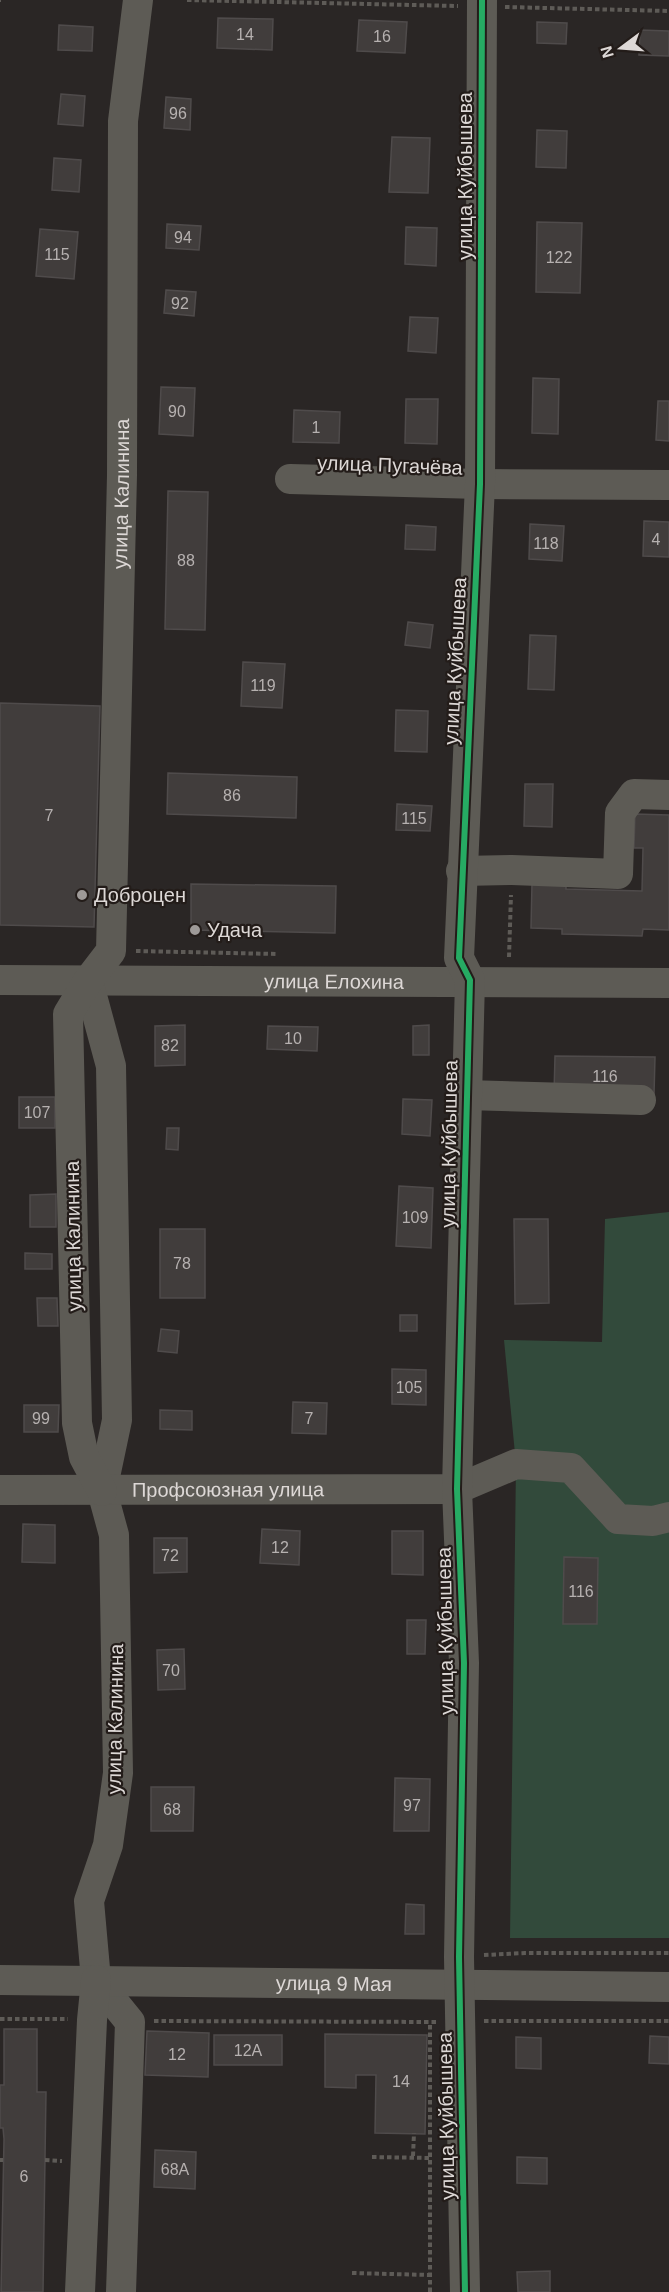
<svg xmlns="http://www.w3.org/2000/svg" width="669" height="2292" viewBox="0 0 669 2292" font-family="Arial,sans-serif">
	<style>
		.green { fill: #324a3b }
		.building { fill: #413d3c; stroke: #4f4b4b; stroke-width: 1.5 }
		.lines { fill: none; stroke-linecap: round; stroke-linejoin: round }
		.path { stroke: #5e5b57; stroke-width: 4; stroke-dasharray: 4.5 3; stroke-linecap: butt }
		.minor { stroke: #5d5b55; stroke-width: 30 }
		.cycleway-casing { stroke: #231c19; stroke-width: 10 }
		.cycleway { stroke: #26ab63; stroke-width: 6 }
		.poi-dot { fill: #9e9a98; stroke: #231c19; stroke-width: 2 }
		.labels { text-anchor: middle; stroke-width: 4.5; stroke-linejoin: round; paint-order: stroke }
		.number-label { font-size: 16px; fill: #b6b1b0 }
		.street-label { font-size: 20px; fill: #ddd8d6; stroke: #231c19 }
		.poi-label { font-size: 20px; fill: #ddd8d6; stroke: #231c19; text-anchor: start }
	</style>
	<rect width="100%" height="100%" fill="#2a2625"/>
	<!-- green -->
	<path class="green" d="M669,1212V1938H510L516,1464L504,1340L602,1342L605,1219Z"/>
	<!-- building -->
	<path class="building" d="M218,18L273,19L272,50L217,48Z
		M359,20L407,22L405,53L357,51Z
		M537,22L567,23L566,44L537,43Z
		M59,25L93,27L92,51L58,50Z
		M640,30L669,31V56L639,55Z
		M61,94L85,96L83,126L58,124Z
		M166,97L191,99L190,130L164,128Z
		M537,130L567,131L566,168L536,167Z
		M392,137L430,138L428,193L389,192Z
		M54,158L81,160L79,192L52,190Z
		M537,222L582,223L580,293L536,292Z
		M167,224L201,226L199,250L166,248Z
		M406,227L437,228L436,266L405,264Z
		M40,229L78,232L74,279L36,276Z
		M166,290L196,292L194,316L164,313Z
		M410,317L438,318L436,353L408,351Z
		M533,378L559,379L558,434L532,433Z
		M161,387L195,388L193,436L159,434Z
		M406,399H438L437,444L405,443Z
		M658,401H669V441L656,440Z
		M294,410L340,412L339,443L293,442Z
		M168,491L208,492L205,630L165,629Z
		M644,521L669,522V557L643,556Z
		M530,524L564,526L562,561L529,559Z
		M406,525L436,527L435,550L405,549Z
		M408,622L433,625L430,648L405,645Z
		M530,635L556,636L554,690L528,689Z
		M243,662L285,664L282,708L241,706Z
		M0,703L100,706L94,927L0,925Z
		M396,710L428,711L427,752L395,751Z
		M168,773L297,777L296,818L167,814Z
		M525,784H553L552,827L524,826Z
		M397,804L432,806L430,831L396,830Z
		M635,814L669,815V930L643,929L642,936L562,934V929L531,928L532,883L566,884V889L642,891L643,848H634Z
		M191,884L336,886L335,933L191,930Z
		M185,1025V1065L155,1066V1026Z
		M429,1025V1055H413V1026Z
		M268,1026L318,1027L317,1051L267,1049Z
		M555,1056L655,1057L654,1095L554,1094Z
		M19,1097H55V1128H19Z
		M403,1099L432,1100L430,1136L402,1134Z
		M167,1128H179L178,1150L166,1149Z
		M399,1186L433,1188L431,1248L396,1246Z
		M56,1194V1227H30V1195Z
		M514,1219H548L549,1303L515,1304Z
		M160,1229H205V1298H160Z
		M25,1253L52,1254V1269H25Z
		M37,1298H57L58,1326H38Z
		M400,1315H417V1331H400Z
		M161,1329L179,1331L177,1353L158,1351Z
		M392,1369L426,1370V1405L392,1404Z
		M293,1402L327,1403L326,1434L292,1433Z
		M24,1405H59L58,1432H24Z
		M160,1410L192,1411V1430L160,1429Z
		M23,1524L55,1525V1563L22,1562Z
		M262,1529L300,1531L299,1565L260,1563Z
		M392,1531H423V1575L392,1574Z
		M154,1538H187V1572L154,1573Z
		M564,1557L598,1558L597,1624H563Z
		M407,1620H426L425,1654H407Z
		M184,1649L185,1689L158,1690L157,1650Z
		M395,1778L430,1779L429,1831H394Z
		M151,1787H194L193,1831H151Z
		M406,1904L424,1905V1934H405Z
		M4,2029H37V2092H46L43,2292H1L4,2139L3,2128H0V2085H4Z
		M147,2031L209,2033L208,2077L145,2075Z
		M325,2034L427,2035L425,2134L375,2133L376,2075H356V2088L325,2087Z
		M214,2035H282V2065H214Z
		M650,2036L669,2037V2064L649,2063Z
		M516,2037L541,2038V2069L516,2068Z
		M155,2150L196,2152L195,2189L154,2187Z
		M517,2157L547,2158V2184L517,2183Z
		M550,2271V2292H518L517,2272Z"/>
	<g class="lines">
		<!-- path -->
		<path class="path" d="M0,0H1
			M187,0L458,6
			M505,7L669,11
			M136,951L278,954
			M509,957L511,895
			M484,1955L525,1953H669
			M0,2019H68
			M154,2021L437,2022
			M484,2021H669
			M413,2156L414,2133
			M372,2157L431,2158
			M0,2160H3
			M45,2160L62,2161
			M352,2273L430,2275
			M430,2292V2022"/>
		<!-- minor -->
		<g class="minor">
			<path d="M290,479L480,484L669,485"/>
			<path d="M461,871L512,870L618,874L620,813L634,794L669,795"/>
			<path id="s1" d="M0,980L669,983"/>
			<path d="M88,981L111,1066L117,1420L102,1491L114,1535L118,1773L108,1845L89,1901L96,1980L130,2022L121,2292"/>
			<path d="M466,1095L641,1100"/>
			<path id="s2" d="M0,1490L457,1489L516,1464L571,1468L618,1519L653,1521L669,1517"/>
			<path id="s3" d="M102,1491L84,1457L77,1423L68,1014L88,981L111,951L122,475L123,121L138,0"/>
			<path id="s4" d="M0,1980L669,1987"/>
			<path d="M80,2292L92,2020L96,1980"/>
			<path d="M465,2292L459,1957L464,1663L457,1489L470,980L459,958L480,484L482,0"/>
		</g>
		<!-- cycleway casing -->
		<g class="cycleway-casing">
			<path id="cycleway" d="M465,2292L459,1957L464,1663L457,1489L470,980L459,958L480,484L482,0"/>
		</g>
		<!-- cycleway -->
		<use href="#cycleway" class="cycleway"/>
	</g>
	<!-- markers -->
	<g class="poi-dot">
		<circle cx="82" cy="895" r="6"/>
		<circle cx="195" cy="930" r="6"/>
	</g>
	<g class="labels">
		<!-- number labels -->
		<g class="number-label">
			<text x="245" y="40">14</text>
			<text x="382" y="42">16</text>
			<text x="178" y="119">96</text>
			<text x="183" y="243">94</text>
			<text x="57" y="260">115</text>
			<text x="559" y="263">122</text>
			<text x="180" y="309">92</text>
			<text x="177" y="417">90</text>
			<text x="316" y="433">1</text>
			<text x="656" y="545">4</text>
			<text x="546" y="549">118</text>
			<text x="186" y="566">88</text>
			<text x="263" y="691">119</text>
			<text x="232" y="801">86</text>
			<text x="49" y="821">7</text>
			<text x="414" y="824">115</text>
			<text x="293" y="1044">10</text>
			<text x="170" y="1051">82</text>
			<text x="605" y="1082">116</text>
			<text x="37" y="1118">107</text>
			<text x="415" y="1223">109</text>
			<text x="182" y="1269">78</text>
			<text x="409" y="1393">105</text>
			<text x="41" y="1424">99</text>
			<text x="309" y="1424">7</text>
			<text x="280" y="1553">12</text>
			<text x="170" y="1561">72</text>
			<text x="581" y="1597">116</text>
			<text x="171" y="1676">70</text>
			<text x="412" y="1811">97</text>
			<text x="172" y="1815">68</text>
			<text x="248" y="2056">12А</text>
			<text x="177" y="2060">12</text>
			<text x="401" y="2087">14</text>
			<text x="175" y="2175">68А</text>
			<text x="24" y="2182">6</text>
		</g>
		<!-- street labels -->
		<g class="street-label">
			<text transform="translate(465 176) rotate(-90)" y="7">улица Куйбышева</text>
			<text transform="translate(390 465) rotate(2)" y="7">улица Пугачёва</text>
			<text dy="7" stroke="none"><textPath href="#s3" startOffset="1016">улица Калинина</textPath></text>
			<text transform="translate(455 661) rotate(-87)" y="7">улица Куйбышева</text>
			<text dy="7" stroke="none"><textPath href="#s1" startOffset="334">улица Елохина</textPath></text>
			<text transform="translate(449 1144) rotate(-89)" y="7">улица Куйбышева</text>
			<text transform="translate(73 1236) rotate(-91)" y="7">улица Калинина</text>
			<text dy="7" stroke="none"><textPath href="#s2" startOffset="228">Профсоюзная улица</textPath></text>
			<text transform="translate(445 1631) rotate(-91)" y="7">улица Куйбышева</text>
			<text transform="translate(115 1719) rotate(-89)" y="7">улица Калинина</text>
			<text dy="7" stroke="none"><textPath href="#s4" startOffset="334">улица 9 Мая</textPath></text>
			<text transform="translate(446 2116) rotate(-91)" y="7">улица Куйбышева</text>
		</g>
		<!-- poi labels -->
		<g class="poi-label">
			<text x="94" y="902">Доброцен</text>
			<text x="207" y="937">Удача</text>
		</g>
	</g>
	<!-- north arrow -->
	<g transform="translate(621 48) rotate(254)" stroke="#231c19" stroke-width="4.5" paint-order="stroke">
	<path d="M0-4.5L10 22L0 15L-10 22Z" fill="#ddd8d6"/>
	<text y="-9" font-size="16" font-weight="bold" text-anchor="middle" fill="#ddd8d6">N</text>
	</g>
</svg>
